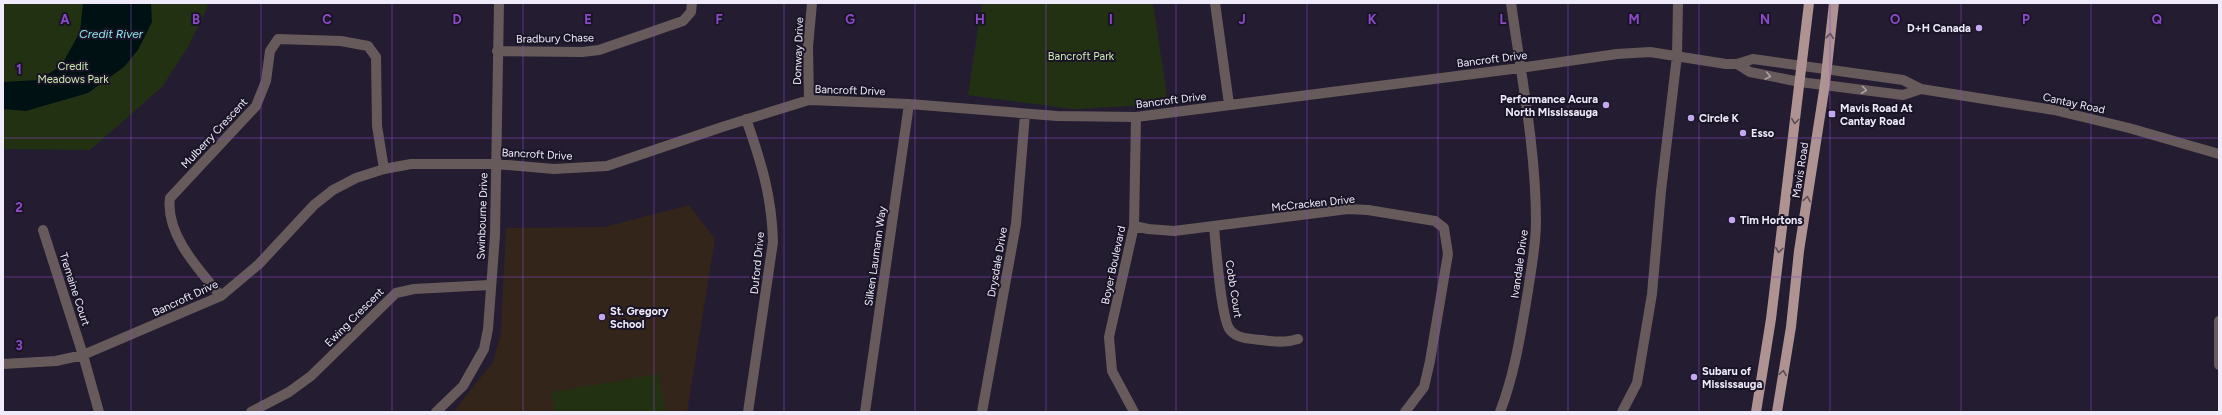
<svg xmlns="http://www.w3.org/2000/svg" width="2222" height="415" viewBox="0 0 2222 415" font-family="Figtree,sans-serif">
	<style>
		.education { fill: #34251a }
		.green { fill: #233113 }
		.water { fill: #001113 }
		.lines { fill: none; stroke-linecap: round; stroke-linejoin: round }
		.minor { stroke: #675a5a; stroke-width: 10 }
		.major { stroke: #ae9392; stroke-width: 10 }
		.oneway { stroke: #5d4d57 }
		.oneway2 { stroke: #aba2aa }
		.grid { fill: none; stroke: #8c49c8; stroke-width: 1; stroke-opacity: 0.55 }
		.poi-dot { fill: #c4a7f1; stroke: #1a1427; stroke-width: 1.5 }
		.labels { text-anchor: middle; stroke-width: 4; stroke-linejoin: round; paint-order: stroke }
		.poi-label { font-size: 11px; font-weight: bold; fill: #efebfa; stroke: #1a1427; text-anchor: start }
		.street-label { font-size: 11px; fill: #efebfa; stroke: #1a1427 }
		.park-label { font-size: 11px; fill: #ccebb0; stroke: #1a1427 }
		.water-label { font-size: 12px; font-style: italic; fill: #8ee5eb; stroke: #1a1427 }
		.grid-label { font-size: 13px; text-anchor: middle; font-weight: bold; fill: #8c49c8; stroke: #1a1427; stroke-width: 4; stroke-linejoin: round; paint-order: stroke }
	</style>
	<rect width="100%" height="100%" fill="#241d31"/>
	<!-- education -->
	<path class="education" d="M689,205L715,239L687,412L454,411L493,362L501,333L506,228L605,227Z"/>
	<!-- green -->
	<path class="green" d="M3,3H208L207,8L188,47L162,87L90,150L3,149Z
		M982,3H1153L1168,104L1073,109L968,95Z
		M659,374L665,412H555L552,392Z"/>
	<!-- water -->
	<path class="water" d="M83,3H151L152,22L138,50L124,67L88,93L26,111L3,109V82L38,80L61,66L80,32Z"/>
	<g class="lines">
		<!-- minor -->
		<path class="minor" d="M1215,3L1229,104
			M497,51L582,52L599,50L683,21L691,12L692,3
			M1737,64L1750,72L1800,82L1903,95L1921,89
			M809,100L808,47L812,3
			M746,119C761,161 772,197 773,242L748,412
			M1134,226L1148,229L1174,231L1348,209L1368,210L1435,221L1444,228L1448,254L1430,361L1424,387L1405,412
			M1214,227C1216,246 1221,319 1230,330C1237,339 1252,339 1262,340C1275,342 1286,343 1298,339
			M43,230L83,355L99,412
			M221,296C199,270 165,234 170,198L256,106L266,81L270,51L278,39L341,41L368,46L376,57L377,126L384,169
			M2219,321V365
			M3,364L56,361L83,355L221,296L259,264L314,205L333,190L356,178L384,169L411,164H495L554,169L607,166L722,127L809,100L909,104L1057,116L1136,117L1520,68L1617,54L1650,52L1726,64H1737L1753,59L1903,80L1921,89L2054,110L2129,128L2219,154
			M251,412L289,392L311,376L396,293L414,289L490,285
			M436,412L463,386L484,349L488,329L495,235L499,3
			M865,412L909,104
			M982,412L1016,224L1025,114
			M1134,412L1112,371L1109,337L1134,226L1136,117
			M1500,412C1515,373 1521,332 1528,291C1531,269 1536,246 1536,222C1536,149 1521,75 1511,3
			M1622,412L1637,383L1652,294L1661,191L1677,56L1678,3"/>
		<!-- major -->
		<path class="major" d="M1756,412L1771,319L1809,3
			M1777,412L1791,327L1799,251L1825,84L1834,3"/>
	</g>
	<!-- one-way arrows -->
	<defs><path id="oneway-chevron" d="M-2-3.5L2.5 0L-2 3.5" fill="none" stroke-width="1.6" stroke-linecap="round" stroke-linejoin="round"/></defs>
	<g class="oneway">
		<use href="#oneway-chevron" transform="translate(1830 36) rotate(-84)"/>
		<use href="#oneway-chevron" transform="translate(1795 121) rotate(97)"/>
		<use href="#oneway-chevron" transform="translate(1807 199) rotate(-81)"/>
		<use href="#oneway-chevron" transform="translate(1779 250) rotate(97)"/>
		<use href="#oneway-chevron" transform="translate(1783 373) rotate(-81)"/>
	</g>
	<g class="oneway2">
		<use href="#oneway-chevron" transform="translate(1768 76) rotate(11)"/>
		<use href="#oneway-chevron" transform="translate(1864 90) rotate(7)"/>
	</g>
	<!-- grid -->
	<path class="grid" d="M131,3V412M261,3V412M392,3V412M523,3V412M654,3V412M784,3V412M915,3V412M1046,3V412M1176,3V412M1307,3V412M1438,3V412M1568,3V412M1699,3V412M1830,3V412M1961,3V412M2091,3V412M3,138H2219M3,277H2219"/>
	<!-- markers -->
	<g class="poi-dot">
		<circle cx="1979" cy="28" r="4"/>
		<circle cx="1606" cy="105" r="4"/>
		<rect x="1828" y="110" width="8" height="8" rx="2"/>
		<circle cx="1691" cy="118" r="4"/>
		<circle cx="1743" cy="133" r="4"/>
		<circle cx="1732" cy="220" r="4"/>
		<circle cx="602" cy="317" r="4"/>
		<circle cx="1694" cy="377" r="4"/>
	</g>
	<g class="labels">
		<!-- poi labels -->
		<g class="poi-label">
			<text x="1971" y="32" text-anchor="end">D+H Canada</text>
			<text x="1598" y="103" text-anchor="end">Performance Acura<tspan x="1598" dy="13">North Mississauga</tspan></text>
			<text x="1840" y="112">Mavis Road At<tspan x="1840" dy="13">Cantay Road</tspan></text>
			<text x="1699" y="122">Circle K</text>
			<text x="1751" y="137">Esso</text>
			<text x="1740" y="224">Tim Hortons</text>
			<text x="610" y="315">St. Gregory<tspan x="610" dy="13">School</tspan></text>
			<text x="1702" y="375">Subaru of<tspan x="1702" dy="13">Mississauga</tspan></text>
		</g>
		<!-- street labels -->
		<g class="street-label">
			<text transform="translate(555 38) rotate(-1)" y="4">Bradbury Chase</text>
			<text transform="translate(798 51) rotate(-88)" y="4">Donway Drive</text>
			<text transform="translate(1492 59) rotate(-7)" y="4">Bancroft Drive</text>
			<text transform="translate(850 90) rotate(2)" y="4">Bancroft Drive</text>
			<text transform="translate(1171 100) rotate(-7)" y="4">Bancroft Drive</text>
			<text transform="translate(2074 103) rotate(12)" y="4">Cantay Road</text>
			<text transform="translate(214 133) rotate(-47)" y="4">Mulberry Crescent</text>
			<text transform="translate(537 154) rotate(3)" y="4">Bancroft Drive</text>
			<text transform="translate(1800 170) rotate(-81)" y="4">Mavis Road</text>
			<text transform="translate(1313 203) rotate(-6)" y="4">McCracken Drive</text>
			<text transform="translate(482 216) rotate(-88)" y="4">Swinbourne Drive</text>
			<text transform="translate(875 256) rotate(-82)" y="4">Silken Laumann Way</text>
			<text transform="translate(997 262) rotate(-80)" y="4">Drysdale Drive</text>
			<text transform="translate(757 263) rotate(-84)" y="4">Duford Drive</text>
			<text transform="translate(1519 264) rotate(-82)" y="4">Ivandale Drive</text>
			<text transform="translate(1113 265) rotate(-78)" y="4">Boyer Boulevard</text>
			<text transform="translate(75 289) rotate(72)" y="4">Tremaine Court</text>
			<text transform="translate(1234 289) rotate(81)" y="4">Cobb Court</text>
			<text transform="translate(185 298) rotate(-25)" y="4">Bancroft Drive</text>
			<text transform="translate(354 317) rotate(-45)" y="4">Ewing Crescent</text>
		</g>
		<!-- park labels -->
		<g class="park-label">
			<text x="1081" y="60">Bancroft Park</text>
			<text x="73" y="70">Credit<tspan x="73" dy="13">Meadows Park</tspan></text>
		</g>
		<!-- water labels -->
		<g class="water-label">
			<text x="111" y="38">Credit River</text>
		</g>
	</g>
	<g class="grid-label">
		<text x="65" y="24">A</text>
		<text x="196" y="24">B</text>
		<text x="327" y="24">C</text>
		<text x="457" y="24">D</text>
		<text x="588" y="24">E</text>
		<text x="719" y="24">F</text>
		<text x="850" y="24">G</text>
		<text x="980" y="24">H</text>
		<text x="1111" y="24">I</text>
		<text x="1242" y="24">J</text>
		<text x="1372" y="24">K</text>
		<text x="1503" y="24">L</text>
		<text x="1634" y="24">M</text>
		<text x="1765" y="24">N</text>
		<text x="1895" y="24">O</text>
		<text x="2026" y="24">P</text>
		<text x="2157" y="24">Q</text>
		<text x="19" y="74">1</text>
		<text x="19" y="212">2</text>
		<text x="19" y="350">3</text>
	</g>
	<!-- border -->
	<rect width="2222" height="415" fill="none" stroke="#efebfa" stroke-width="8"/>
</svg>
